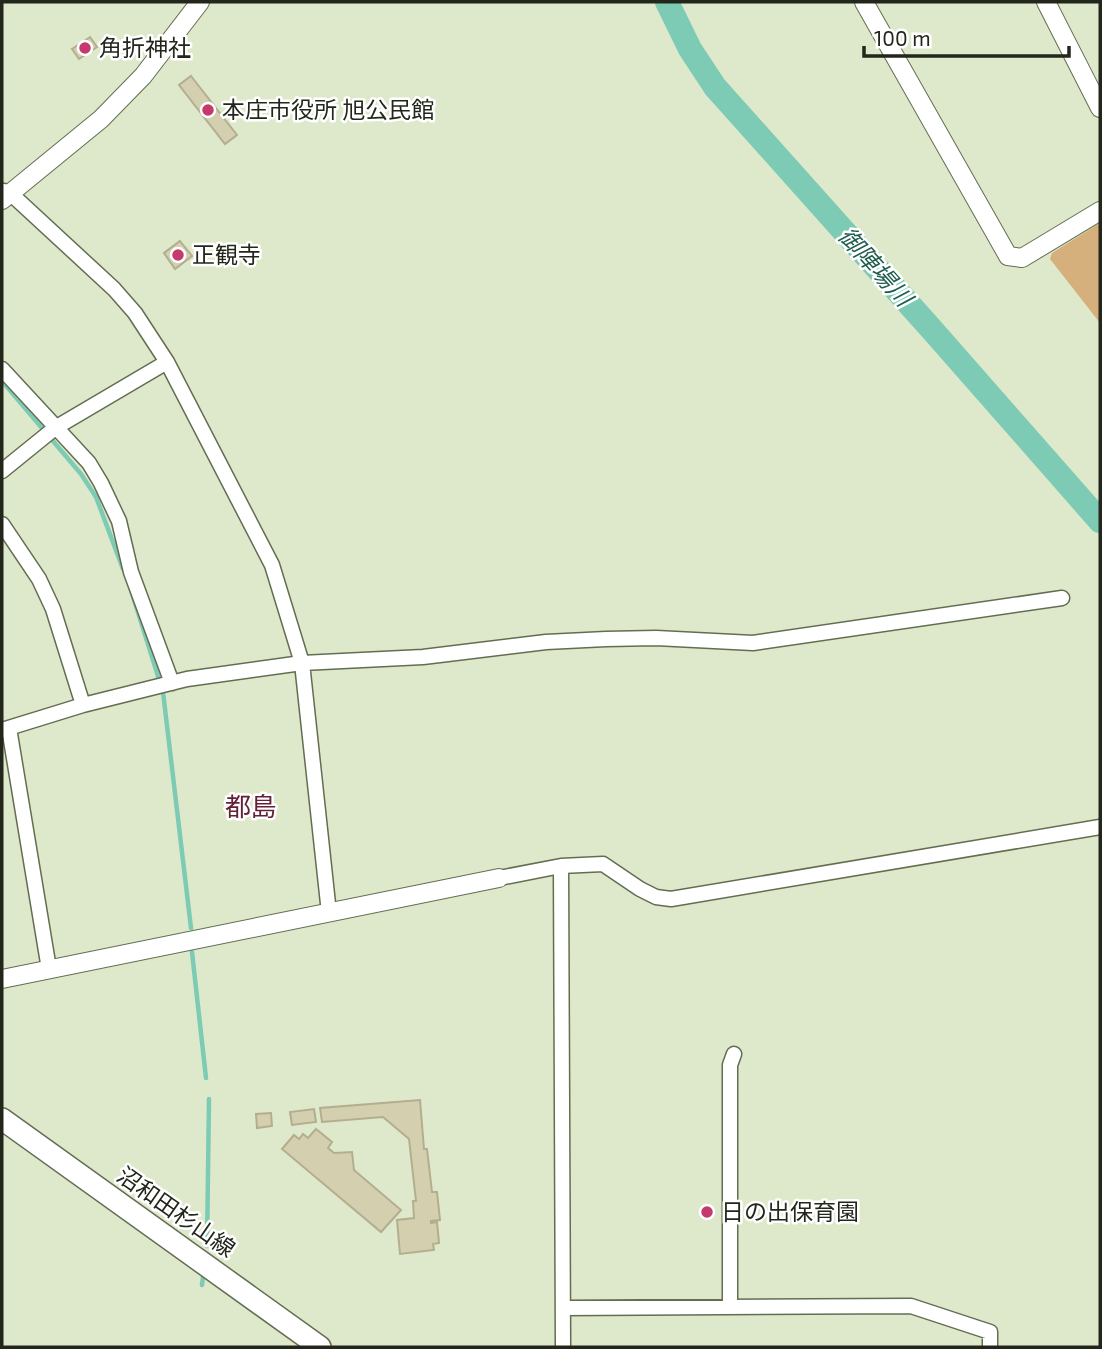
<svg xmlns="http://www.w3.org/2000/svg" width="1102" height="1349" viewBox="0 0 1102 1349" font-family="'Exo 2','Noto Sans JP',sans-serif">
	<style>
		.green { fill: #d5b07c }
		.lines { fill: none; stroke-linecap: round; stroke-linejoin: round }
		.stream { stroke: #7dcbb4; stroke-width: 4.5 }
		.river { stroke: #7dcbb4; stroke-width: 24 }
		.building { fill: #d3cfaf; stroke: #b3ae8f; stroke-width: 2 }
		.minor-casing { stroke: #636d52; stroke-width: 17 }
		.tertiary-casing { stroke: #636d52; stroke-width: 20 }
		.secondary-casing { stroke: #636d52; stroke-width: 24 }
		.minor { stroke: #fff; stroke-width: 14 }
		.tertiary { stroke: #fff; stroke-width: 18 }
		.secondary { stroke: #fff; stroke-width: 21 }
		.poi-dot { fill: #c5396c; stroke: #fff; stroke-width: 2.5 }
		.labels { text-anchor: middle; stroke-width: 5; stroke-linejoin: round; paint-order: stroke }
		.poi-label { font-size: 23px; fill: #22261b; stroke: #fff; text-anchor: start }
		.street-label { font-size: 23px; fill: #22261b; stroke: #fff }
		.water-label { font-size: 24px; font-style: italic; fill: #205e4f; stroke: #fff }
		.quarter-label { font-size: 26px; fill: #632037; stroke: #fff }
	</style>
	<rect width="100%" height="100%" fill="#dde9ca"/>
	<!-- green -->
	<path class="green" d="M1100,223V323L1050,259L1052,253Z"/>
	<g class="lines">
		<!-- stream -->
		<path class="stream" d="M2,381L81,474L96,497L123,569
			M131,590L163,692L191,928
			M192,952L206,1078
			M207,1246L209,1099
			M202,1285L203,1277"/>
		<!-- river -->
		<path class="river" d="M667,2L690,49L715,87L934,332L1100,521"/>
	</g>
	<!-- building -->
	<path class="building" d="M90,37L97,47L79,59L72,49Z
		M191,76L237,135L225,144L179,85Z
		M180,241L192,256L175,269L164,253Z
		M420,1100L424,1149H427L432,1192H437L440,1220L431,1221V1223L437,1222L439,1243L433,1244L434,1250L400,1254L397,1220L414,1218L413,1201H416L409,1139L383,1117L322,1122L320,1108Z
		M314,1109L316,1122L292,1125L290,1112Z
		M271,1113L272,1126L257,1128L256,1114Z
		M316,1129L332,1142L328,1148L334,1153L352,1152L354,1170L401,1210L381,1232L282,1149L294,1135L299,1139L303,1134L308,1138Z"/>
	<g class="lines">
		<!-- minor casing -->
		<g class="minor-casing">
			<path id="minor" d="M3,191L9,192L114,289L135,313L167,362L272,565L302,663L329,913
				M2,369L89,463L101,483L119,521L131,572L172,683
				M2,471L55,428L167,362
				M2,524L39,579L53,609L83,705
				M9,728L49,969
				M2,730L83,705L187,679L302,663L423,657L546,642L606,639L656,638L753,643L1062,598
				M561,866L563,1347
				M499,878L561,866L603,864L640,889L656,897L671,899L1100,827
				M730,1306V1065L734,1054
				M563,1308L911,1306L990,1332V1347"/>
		</g>
		<!-- tertiary casing -->
		<g class="tertiary-casing">
			<path id="tertiary" d="M864,2L1008,256L1022,258L1100,211
				M1046,2L1100,108
				M2,200L101,119L143,76L200,2
				M2,979L499,878"/>
		</g>
		<!-- secondary casing -->
		<g class="secondary-casing">
			<path id="secondary" d="M2,1119L320,1347"/>
		</g>
		<!-- minor -->
		<use href="#minor" class="minor"/>
		<!-- tertiary -->
		<use href="#tertiary" class="tertiary"/>
		<!-- secondary -->
		<use href="#secondary" class="secondary"/>
	</g>
	<!-- markers -->
	<g class="poi-dot">
		<circle cx="85" cy="48" r="7"/>
		<circle cx="208" cy="110" r="7"/>
		<circle cx="178" cy="255" r="7"/>
		<circle cx="707" cy="1212" r="7"/>
	</g>
	<g class="labels">
		<!-- poi labels -->
		<g class="poi-label">
			<text x="99" y="56">角折神社</text>
			<text x="222" y="118">本庄市役所 旭公民館</text>
			<text x="192" y="263">正観寺</text>
			<text x="721" y="1220">日の出保育園</text>
		</g>
		<!-- street labels -->
		<g class="street-label">
			<text transform="translate(176 1212) rotate(35)" y="8">沼和田杉山線</text>
		</g>
		<!-- water labels -->
		<g class="water-label">
			<text transform="translate(875 267) rotate(48)" y="8">御陣場川</text>
		</g>
		<!-- quarter labels -->
		<g class="quarter-label">
			<text x="251" y="816">都島</text>
		</g>
	</g>
	<!-- border -->
	<rect width="1102" height="1349" fill="none" stroke="#22261b" stroke-width="7"/>
	<!-- scale -->
	<path d="M864 46v10h205v-10" fill="none" stroke="#22261b" stroke-width="3.5"/>
	<text x="874" y="46" font-size="21" fill="#22261b" stroke="#ffffff" stroke-width="5" paint-order="stroke">100 m</text>
</svg>
